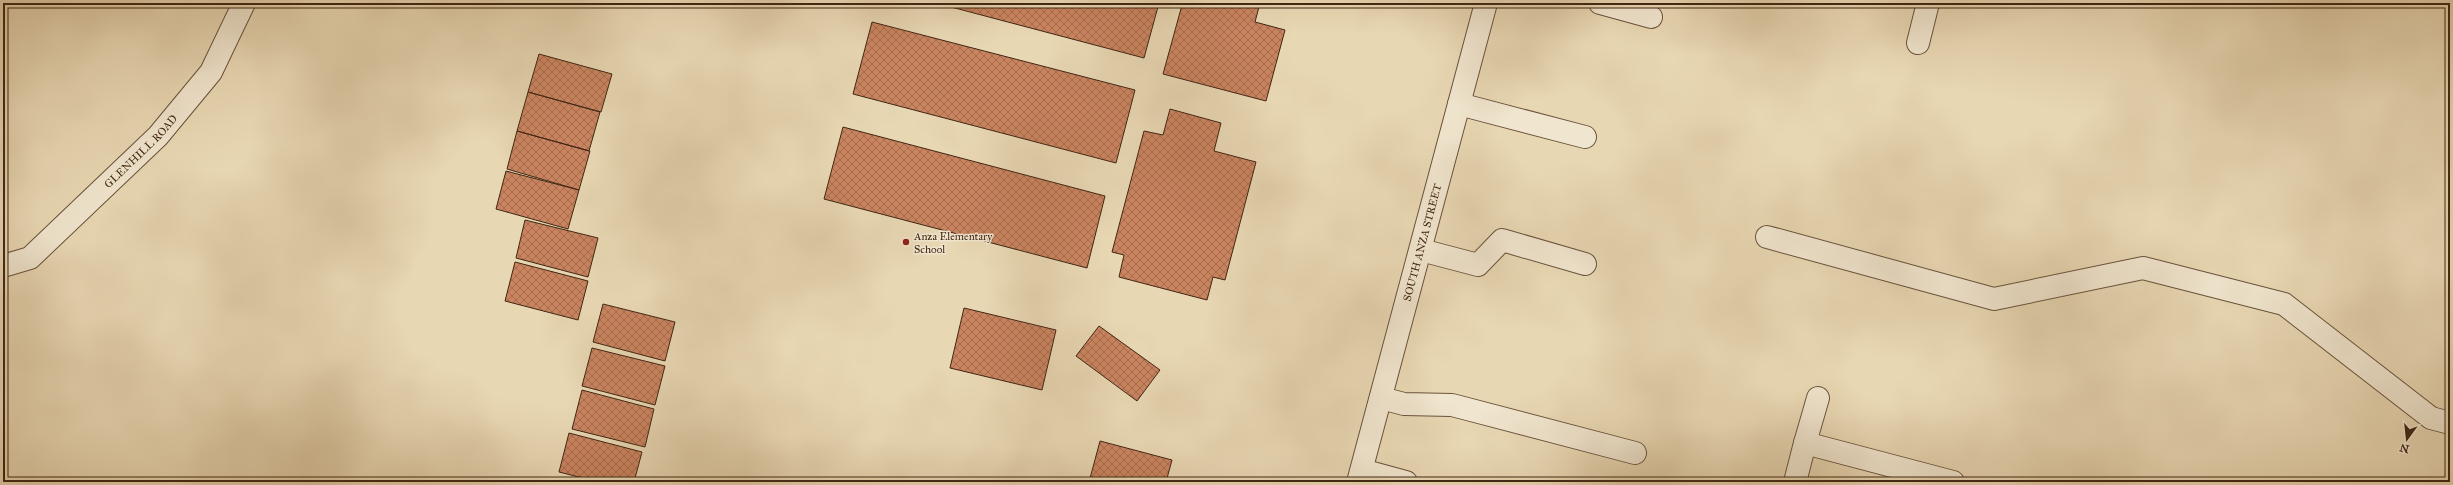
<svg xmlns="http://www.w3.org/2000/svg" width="2453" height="485" viewBox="0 0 2453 485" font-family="'IM FELL Great Primer',serif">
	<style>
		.building { fill: url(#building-cross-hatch); stroke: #402613 }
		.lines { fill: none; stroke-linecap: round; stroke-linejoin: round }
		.minor-casing { stroke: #6a523b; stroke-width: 24 }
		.minor { stroke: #f0e5ce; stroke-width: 22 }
		.poi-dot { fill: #8f2418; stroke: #f0e5ce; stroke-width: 1.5 }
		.labels { text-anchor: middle; stroke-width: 3; stroke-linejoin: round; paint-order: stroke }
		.street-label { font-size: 11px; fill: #402613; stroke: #f0e5ce }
		.poi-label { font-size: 11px; fill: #402613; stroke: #f0e5ce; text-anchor: start }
	</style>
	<defs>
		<pattern id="building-cross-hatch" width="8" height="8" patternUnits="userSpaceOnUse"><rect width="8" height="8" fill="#ca8460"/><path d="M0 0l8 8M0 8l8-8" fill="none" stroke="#a56c4e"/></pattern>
	</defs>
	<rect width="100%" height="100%" fill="#e8d7b3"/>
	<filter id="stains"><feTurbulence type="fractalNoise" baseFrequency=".005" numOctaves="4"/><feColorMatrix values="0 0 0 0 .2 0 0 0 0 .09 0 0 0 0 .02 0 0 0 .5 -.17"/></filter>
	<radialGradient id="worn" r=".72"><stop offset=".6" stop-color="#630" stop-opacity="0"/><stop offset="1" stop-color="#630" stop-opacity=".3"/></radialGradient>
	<!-- building -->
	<path class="building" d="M936,3H1159L1144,58Z
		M1187,3H1260L1255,22L1285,30L1266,101L1163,74L1182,5L1186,6Z
		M872,22L1135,90L1116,163L853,94Z
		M539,54L612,74L601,112L528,92Z
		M528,92L600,112L589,151L517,131Z
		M1170,109L1221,123L1214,151L1256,162L1225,280L1213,277L1207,300L1119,277L1124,255L1112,252L1144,131L1163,135Z
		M843,127L1105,196L1087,268L824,199Z
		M517,131L590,151L579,190L507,169Z
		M506,171L579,190L568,229L496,209Z
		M525,220L598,238L588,277L516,258Z
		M515,262L588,281L578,320L505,301Z
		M603,304L675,322L665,361L593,342Z
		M964,308L1056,330L1042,390L950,368Z
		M1099,326L1160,370L1137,401L1076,356Z
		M592,348L665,366L655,405L582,386Z
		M582,390L654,409L645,447L572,429Z
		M569,433L642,452L634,482H599L559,472Z
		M1100,441L1172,460L1166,482H1089Z"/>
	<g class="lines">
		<!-- minor casing -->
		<g class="minor-casing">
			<g id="minor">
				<path d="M1600,3L1651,17"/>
				<path d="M1918,43L1928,3"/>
				<path d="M1459,104L1585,137"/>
				<path d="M1767,237L1994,299L2143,268L2284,304L2431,418L2450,423"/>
				<path d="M1421,250L1478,265L1502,240L1585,264"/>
				<path id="s1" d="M3,266L30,258L158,136L211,72L244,3"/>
				<path d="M1381,398L1404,404L1452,405L1635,453"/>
				<path d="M1818,398L1805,443L1953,482"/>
				<path d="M1362,470L1406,482"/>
				<path id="s2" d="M1358,482L1486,3"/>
				<path d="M1795,482L1805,443"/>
			</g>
		</g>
		<!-- minor -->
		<use href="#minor" class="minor"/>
	</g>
	<!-- markers -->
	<circle class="poi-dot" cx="906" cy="242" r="4"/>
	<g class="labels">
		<!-- street labels -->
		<g class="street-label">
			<text dy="4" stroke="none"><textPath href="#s1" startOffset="182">GLENHILL ROAD</textPath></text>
			<text dy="4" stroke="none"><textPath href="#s2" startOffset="248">SOUTH ANZA STREET</textPath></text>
		</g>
		<!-- poi labels -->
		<g class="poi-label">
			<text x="914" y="240">Anza Elementary<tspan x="914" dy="13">School</tspan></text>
		</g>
	</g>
	<!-- margin -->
	<rect width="2453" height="485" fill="none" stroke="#e8d7b3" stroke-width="16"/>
	<rect x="4" y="4" width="2445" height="477" fill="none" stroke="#402613" stroke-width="2"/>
	<rect x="8" y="8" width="2437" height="469" fill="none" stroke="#402613"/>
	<!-- north arrow -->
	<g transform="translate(2407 439) rotate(195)" stroke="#f0e5ce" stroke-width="3" paint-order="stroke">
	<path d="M0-3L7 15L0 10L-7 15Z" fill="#402613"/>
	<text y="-6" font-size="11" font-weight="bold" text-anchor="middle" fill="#402613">N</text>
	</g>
	<rect width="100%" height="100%" filter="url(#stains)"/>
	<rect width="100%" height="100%" fill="url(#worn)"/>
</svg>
